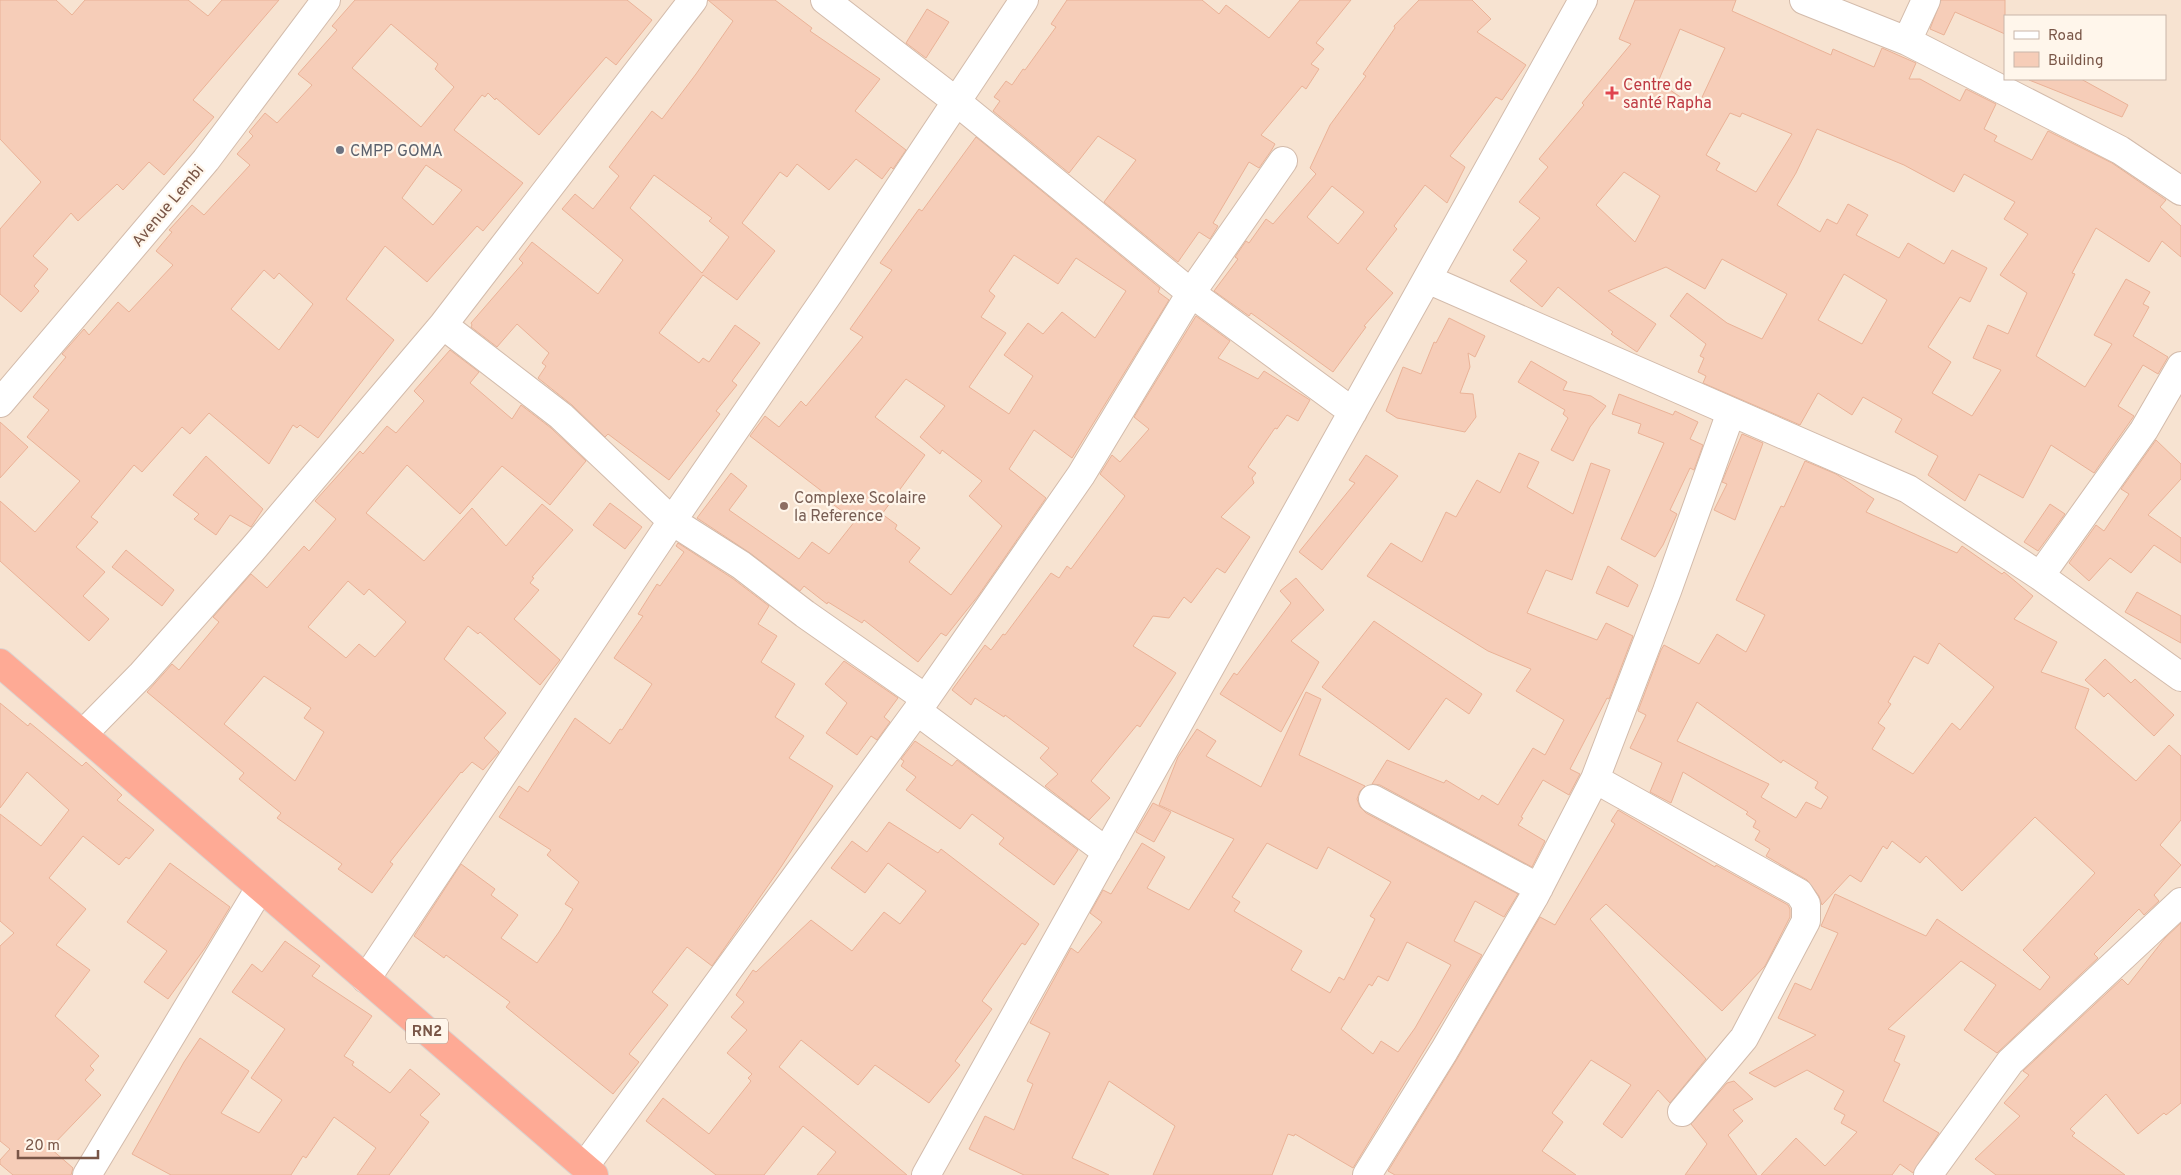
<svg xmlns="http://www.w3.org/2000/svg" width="2181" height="1175" viewBox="0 0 2181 1175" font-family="Overpass,sans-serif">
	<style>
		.residential { fill: #f7e3d1; fill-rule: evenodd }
		.building { fill: #f6cdb8; stroke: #eab297; fill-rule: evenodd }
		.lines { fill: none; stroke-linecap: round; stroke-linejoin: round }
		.street-casing { stroke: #d3bbab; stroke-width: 30 }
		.highway-casing { stroke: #dcd3cf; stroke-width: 30 }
		.street { stroke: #fff; stroke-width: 28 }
		.highway { stroke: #feaa95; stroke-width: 28 }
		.health-dot { fill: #e0444e; stroke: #fff6eb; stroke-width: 2 }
		.worship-dot { fill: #6b7280; stroke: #fff6eb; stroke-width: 2 }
		.education-dot { fill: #8d6e63; stroke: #fff6eb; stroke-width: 2 }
		.labels { text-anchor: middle; stroke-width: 4.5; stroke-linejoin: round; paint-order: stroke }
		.shield { fill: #fff6eb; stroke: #a18678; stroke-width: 1 }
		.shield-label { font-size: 15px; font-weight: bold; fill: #795647 }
		.health-label { font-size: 16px; fill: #be3a42; stroke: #fff6eb; text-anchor: start }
		.worship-label { font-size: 16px; fill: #5b616d; stroke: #fff6eb; text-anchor: start }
		.street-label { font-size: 16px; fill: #795647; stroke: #fff6eb }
		.education-label { font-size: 16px; fill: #785e54; stroke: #fff6eb; text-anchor: start }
	</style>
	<rect width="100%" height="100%" fill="#fef2e3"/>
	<!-- residential -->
	<path class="residential" d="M0,0H2181V1175H0ZM2005,16H2165V79H2005Z"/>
	<!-- building -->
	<path class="building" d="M0,0H56L72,15L85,0H188L208,16L222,0H279L193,100L214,117L164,175L149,162L123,190L117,184L78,221L71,213L33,256L48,269L34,286L39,291L21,312L0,294V229L41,182L0,139Z
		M355,0H627L652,20L616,65L606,57L539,135L496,98L495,100L488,93L485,97L482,95L454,130L523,183L483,231L477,226L427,282L385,246L346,299L394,340L318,438L300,425L297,428L293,425L269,464L209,413L190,434L182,427L142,472L134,465L91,517L98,522L76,547L105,572L83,596L109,619L89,641L0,561V501L35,532L80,481L27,437L49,410L33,397L66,357L62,354L84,329L89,335L118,302L129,312L173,265L156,251L172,232L169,230L192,205L204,215L250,165L237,154L253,136L249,132L265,113L277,123L312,85L298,74L337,30L332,26ZM391,24L438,64L435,69L454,87L421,127L352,68ZM426,165L462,190L433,225L402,198ZM264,270L274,279L279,273L313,304L279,350L231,309Z
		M708,0H775L812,28L810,31L880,79L855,111L906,150L893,169L891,167L882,179L856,159L829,190L797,164L787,177L780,172L742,223L775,251L737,300L703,275L659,333L699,363L703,358L709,362L735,325L760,343L732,381L737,385L716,411L720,414L669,480L608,434L605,437L572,405L538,378L546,366L542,363L549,353L517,324L497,347L471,327L472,325L471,323L523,263L519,259L532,242L598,294L623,260L562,209L575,194L593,209L619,176L609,167L652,111L662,119L696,74L733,21ZM654,175L712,218L709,221L729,237L702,273L630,208Z
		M1067,0H1202L1219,14L1226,5L1269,38L1300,0H1351L1316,43L1324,49L1311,64L1319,69L1306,89L1302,86L1261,135L1275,144L1271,151L1259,168L1249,162L1213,223L1218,226L1210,239L1199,232L1178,262L1104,202L1136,160L1098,136L1069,173L993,111L1000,101L994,97L1006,81L1012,85L1023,69L1025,70L1056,27L1051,24Z
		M1419,0H1472L1491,19L1477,32L1526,65L1502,100L1496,97L1450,156L1465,167L1447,203L1425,185L1394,226L1397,229L1366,269L1393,293L1364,326L1366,327L1333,372L1251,313L1249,316L1214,291L1238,259L1235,257L1246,241L1249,243L1266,219L1273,224L1316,174L1310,168L1330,125L1366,76L1363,74L1395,28L1394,26ZM1332,186L1364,212L1338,244L1307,217Z
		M1635,0H1736L1732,11L1831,55L1833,49L1874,67L1882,48L1916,63L1909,79H1920L1960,101L1966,89L1996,104L1984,129L1997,136L1994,141L2032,160L2048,131L2112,163L2166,200L2160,207L2181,226V257L2162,241L2149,262L2096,228L2072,273L2075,274L2036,356L2085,387L2112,344L2094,335L2126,279L2150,292L2143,304L2149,307L2133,336L2168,357L2158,374L2143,365L2118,406L2134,416L2094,473L2051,445L2023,498L1979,474L1965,501L1928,475L1938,456L1895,432L1902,419L1863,397L1852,415L1818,393L1800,425L1703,383L1706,376L1698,372L1704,358L1700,356L1706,344L1670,316L1687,293L1727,323L1762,339L1787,294L1722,259L1705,289L1666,267L1608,291L1656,324L1637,352L1611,334L1613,332L1558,287L1542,307L1510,281L1527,261L1513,250L1540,218L1519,202L1548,167L1539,159L1584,105L1582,103L1631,44L1619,39ZM1680,29L1725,48L1697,108L1658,82ZM1730,113L1740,117L1742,113L1792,134L1756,192L1716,170L1720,163L1706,155ZM1817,129L1904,165L1954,192L1964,174L2015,202L2004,219L2028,234L2000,275L2027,293L2008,334L1988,325L1973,358L2001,370L1972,416L1932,393L1951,362L1928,347L1960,297L1970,302L1987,268L1952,250L1944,264L1908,243L1899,258L1856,235L1868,215L1848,204L1837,224L1827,219L1820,232L1777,205L1796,173ZM1624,172L1660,196L1635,242L1596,205ZM1844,274L1887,300L1862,344L1818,320Z
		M1941,0H2005V34L1955,12L1944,35L1930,29Z
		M927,9L949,22L926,58L906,43Z
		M2081,79L2128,105L2122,117L2029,80Z
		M976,137L1160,288L1158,292L1169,300L1072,458L1034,430L1009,469L1046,498L978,596L946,636L941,633L918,662L864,620L862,623L828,602L827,604L804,586L800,591L750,553L697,518L731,473L747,486L729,510L799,559L812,542L829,554L855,521L830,502L832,499L750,436L765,416L779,427L801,401L806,406L863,337L850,329L892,270L880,263L919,209L922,211ZM1014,255L1058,284L1076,258L1126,291L1095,338L1062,312L1043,334L1028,323L1004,355L1033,376L1009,414L969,387L1006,333L981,317L995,296L989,291ZM906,379L945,406L920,437L940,454L942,450L982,481L969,496L1002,526L951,595L909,562L920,548L895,529L897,525L882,514L925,455L875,417Z
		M1196,316L1230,341L1218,358L1258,379L1264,371L1310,400L1298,421L1287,415L1277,429L1275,428L1248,467L1256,473L1252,478L1254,483L1221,517L1250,537L1225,573L1217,568L1191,603L1184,597L1169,618L1153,616L1133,646L1176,673L1140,727L1137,725L1091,781L1110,798L1089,820L1045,786L1058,774L1040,758L1049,748L1005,715L1004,717L975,698L971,705L952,690L985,645L991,650L1003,634L1005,635L1051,573L1059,578L1067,566L1071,569L1125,496L1100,474L1112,455L1120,462L1149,429L1134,417Z
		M1449,318L1485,336L1475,357L1468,353L1470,367L1460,393L1473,394L1476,417L1465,432L1397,418L1386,411L1403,367L1421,374L1434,342L1436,343Z
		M450,350L479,372L470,383L512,419L521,405L551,428L586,461L550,505L502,466L460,514L407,465L366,513L424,561L472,508L506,546L542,504L573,530L532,577L534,578L530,583L539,590L514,619L560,660L540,685L480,632L478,634L468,626L444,659L506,713L484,738L499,752L483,770L472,762L462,773L461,772L390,862L393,864L372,893L338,869L342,864L277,818L281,813L239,779L244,773L147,692L172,664L179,670L219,622L213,617L251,574L267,588L304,546L309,551L336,519L315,501L360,451L363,454L387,426L396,433L424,401L414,391ZM348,581L364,595L369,589L406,622L375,657L359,644L346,658L308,627ZM264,676L311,708L304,718L324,732L295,781L224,724Z
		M1531,361L1567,382L1563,390L1591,396L1606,406L1590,427L1573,461L1551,450L1568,418L1563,414L1565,410L1518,382Z
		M1619,394L1673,415L1675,411L1698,422L1690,439L1703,445L1694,470L1690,468L1670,510L1677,514L1663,545L1655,557L1621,539L1664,443L1638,433L1641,424L1612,414Z
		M0,422L28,447L0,478Z
		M1742,434L1763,443L1735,520L1714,510L1727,484L1722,482Z
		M2156,440L2181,464V479L2148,515L2181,538V563L2154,545L2131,573L2110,558L2089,581L2069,563L2096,525L2104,531L2129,494L2121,489Z
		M1519,453L1539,462L1527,487L1573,514L1591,463L1610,470L1572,580L1546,570L1527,613L1597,640L1606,623L1633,636L1609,699L1607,698L1570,769L1580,774L1569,795L1543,780L1521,817L1523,818L1518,825L1545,841L1532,867L1380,785L1372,784L1387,760L1444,783L1446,780L1479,800L1482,795L1498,805L1533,748L1545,755L1564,720L1516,691L1531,669L1488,651L1367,576L1391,543L1422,562L1446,512L1456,517L1477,480L1500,493Z
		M1366,455L1398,476L1322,570L1299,552L1355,483L1349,480Z
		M206,456L263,509L251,527L230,515L216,535L194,519L199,514L173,495Z
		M1805,461L1836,474L1874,499L1866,512L1957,553L1962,546L2002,574L2004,572L2033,596L2014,619L2057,642L2041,672L2089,689L2075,728L2136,781L2169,745L2181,756V820L2160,845L2181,865L2154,895L2159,901L2144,915L2139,909L2094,954L2098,958L1997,1053L1964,1030L1996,985L1961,961L1888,1029L1905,1036L1894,1061L1900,1064L1883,1101L1939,1133L1913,1173L1900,1164L1892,1175H1761L1796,1138L1825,1166L1857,1132L1841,1123L1845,1115L1834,1109L1844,1091L1807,1070L1775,1087L1749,1073L1816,1035L1778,1018L1795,983L1811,990L1838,933L1821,926L1835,894L1926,936L1937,919L2040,990L2050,977L2023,950L2095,873L2035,817L1962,891L1926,856L1920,863L1892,841L1887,849L1883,846L1861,882L1850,875L1822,905L1819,896L1807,880L1766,856L1770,849L1755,840L1760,831L1753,827L1756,821L1746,814L1748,812L1683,772L1671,803L1650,792L1662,763L1630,748L1646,715L1638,711L1661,650L1664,645L1699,664L1717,634L1746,652L1765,615L1736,600L1781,506L1784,507ZM1939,643L1994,687L1960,730L1952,723L1913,774L1872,749L1885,728L1878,723L1891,704L1888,702L1914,656L1928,664ZM1697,702L1781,763L1783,760L1818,782L1815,788L1828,797L1821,809L1806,802L1796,818L1761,797L1769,784L1677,741Z
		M610,503L642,527L625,549L593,525Z
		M2050,504L2065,514L2038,551L2024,542Z
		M678,543L732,578L769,606L758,624L777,636L761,662L795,684L775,717L804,736L789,758L833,786L781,867L712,966L687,947L652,992L668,1005L629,1054L639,1062L613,1094L506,1007L510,1002L446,955L444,958L414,936L461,864L495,889L491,895L518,915L501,938L537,963L559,932L573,909L565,904L579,882L547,855L551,850L499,817L519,786L528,792L575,718L610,744L620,729L622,730L652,684L614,658L643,616L638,614L657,584L660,586L684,552L676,546Z
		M126,550L174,590L162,606L112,567Z
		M1608,566L1638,585L1628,607L1596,593Z
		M1296,578L1324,610L1291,641L1319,662L1281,732L1220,694L1234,673L1237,675L1291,603L1280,591Z
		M2137,592L2181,616V643L2125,612Z
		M1374,621L1482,694L1469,714L1446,698L1409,750L1322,687Z
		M2105,659L2131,683L2135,679L2174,715L2154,736L2108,693L2104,697L2085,680Z
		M844,661L898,698L884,717L890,722L877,740L871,736L857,755L826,733L847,703L825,684Z
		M1306,692L1321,699L1299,755L1365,786L1360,791L1357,799L1360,807L1366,813L1518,894L1504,917L1475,901L1454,941L1482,955L1353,1168L1295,1134L1294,1136L1288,1134L1272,1175H1153L1175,1126L1109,1081L1072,1158L1109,1175H1024L969,1149L985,1116L1014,1130L1033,1084L1027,1081L1050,1033L1030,1023L1071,948L1078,953L1102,922L1090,913L1103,890L1111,894L1142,843L1165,857L1147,888L1189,910L1234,839L1159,805L1178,757L1197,729L1216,741L1206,756L1261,787ZM1267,843L1317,869L1328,847L1391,882L1370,916L1375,919L1344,980L1339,977L1330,993L1291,970L1302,951L1234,911L1240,902L1232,897ZM1407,942L1451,965L1415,1028L1398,1052L1381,1041L1373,1054L1341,1029L1369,984L1372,986L1378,976L1388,981Z
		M0,703L28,726L30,723L82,766L86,762L122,795L117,800L154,830L129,859L126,857L119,865L83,836L49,878L86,909L56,945L90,970L55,1016L99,1056L90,1066L94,1070L85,1080L101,1095L50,1148L73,1168L71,1175H13L0,1164V1160L10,1149L0,1141V946L14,933L0,921V814L41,846L69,810L27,772L0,808Z
		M915,741L952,766L957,760L1078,850L1054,885L999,844L1004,838L972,814L960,829L906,790L916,777L901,766L904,761L901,759Z
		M1153,803L1171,812L1154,842L1136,832Z
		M1618,810L1715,867L1716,865L1788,905L1790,909V917L1765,966L1722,1011L1606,904L1590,919L1706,1059L1670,1103L1658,1090L1622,1138L1603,1124L1631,1085L1591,1060L1552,1113L1563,1122L1542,1151L1576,1175H1395L1388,1171L1457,1059L1540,917L1555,925L1615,824L1611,821Z
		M889,822L938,853L941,849L1039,924L1025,945L1022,943L982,1001L992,1009L955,1061L960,1065L929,1103L875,1065L858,1085L801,1040L779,1067L907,1175H817L836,1152L803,1126L764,1175H716L646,1121L663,1098L709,1134L751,1081L748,1078L752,1074L727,1053L747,1030L731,1017L744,1002L736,995L753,970L756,972L811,920L852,951L884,912L900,924L926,891L888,863L865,893L831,868L852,841L867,852Z
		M170,863L230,907L205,948L168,999L144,982L167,951L127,922Z
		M2181,923V1103L2166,1115L2164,1113L2138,1134L2106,1094L2070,1129L2075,1133L2072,1136L2125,1175H1996L1975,1159L2020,1116L2004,1103L2029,1075L2023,1071L2122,979L2128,985L2165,938Z
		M285,941L320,966L312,976L372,1016L344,1056L354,1062L352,1065L390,1093L410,1069L440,1094L420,1115L429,1122L389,1175H357L376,1148L334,1117L306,1158L303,1156L291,1175H171L132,1154L184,1062L200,1038L249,1071L221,1113L259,1133L282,1100L251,1078L285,1029L232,992L252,964L262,972Z
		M1734,1081L1753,1099L1733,1110L1743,1121L1728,1135L1757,1175H1685L1707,1144L1691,1124L1727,1083Z"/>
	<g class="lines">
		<!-- street casing -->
		<g class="street-casing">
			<path id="street" d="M825,0L957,102L1191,293L1353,412
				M1804,0L1907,41L2120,150L2181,191
				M1907,41L1926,0
				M1427,279L1908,489L2040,576L2181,677
				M443,325L561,416L672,521L741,565L805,614L925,698
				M0,403L206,160L326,0
				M2040,576L2144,430L2181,366
				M917,711L1107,852
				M83,734L142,674L252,550L443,325L693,0
				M1595,779L1799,893L1806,904V921L1744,1038L1682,1112
				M1373,799L1539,888
				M366,979L672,521L829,293L1024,0
				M584,1167L917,711L1081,475L1191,293L1283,161
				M87,1175L260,888
				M926,1175L1583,0
				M1367,1175L1444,1051L1534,897L1595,779L1667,591L1731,412
				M1928,1175L2010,1062L2181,902"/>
		</g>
		<!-- highway casing -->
		<g class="highway-casing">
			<path id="highway" d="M0,663L594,1175"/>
		</g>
		<!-- street -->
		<use href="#street" class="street"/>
		<!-- highway -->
		<use href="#highway" class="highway"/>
	</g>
	<!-- markers -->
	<path class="health-dot" d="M1609.5 85.5h5v5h5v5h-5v5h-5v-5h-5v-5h5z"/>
	<circle class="worship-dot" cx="340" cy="150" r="5"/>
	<circle class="education-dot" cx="784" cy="506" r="5"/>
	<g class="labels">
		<!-- shield labels -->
		<rect class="shield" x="406" y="1018.5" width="42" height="25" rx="4"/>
		<g class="shield-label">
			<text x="427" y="1036">RN2</text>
		</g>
		<!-- health labels -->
		<g class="health-label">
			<text x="1623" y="90">Centre de<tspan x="1623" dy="18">santé Rapha</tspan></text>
		</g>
		<!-- worship labels -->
		<g class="worship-label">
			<text x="350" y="156">CMPP GOMA</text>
		</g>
		<!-- street labels -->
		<g class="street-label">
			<text transform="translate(167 205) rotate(-50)" y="6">Avenue Lembi</text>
		</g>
		<!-- education labels -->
		<g class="education-label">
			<text x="794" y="503">Complexe Scolaire<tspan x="794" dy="18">la Reference</tspan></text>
		</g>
	</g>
	<!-- legend -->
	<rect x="2004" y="15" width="162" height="65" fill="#fff6eb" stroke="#c9b6a9"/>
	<rect x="2014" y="31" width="25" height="8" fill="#ffffff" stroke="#c9b6a9"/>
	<text x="2048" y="40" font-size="15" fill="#795647">Road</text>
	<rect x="2014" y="52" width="25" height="15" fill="#f6cdb8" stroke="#c9b6a9"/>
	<text x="2048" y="65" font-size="15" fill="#795647">Building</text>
	<!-- scale -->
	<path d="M18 1150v8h80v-8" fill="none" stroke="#795647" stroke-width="2.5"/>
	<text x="25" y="1150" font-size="15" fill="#795647" stroke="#fff6eb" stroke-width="4" paint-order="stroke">20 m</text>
</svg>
